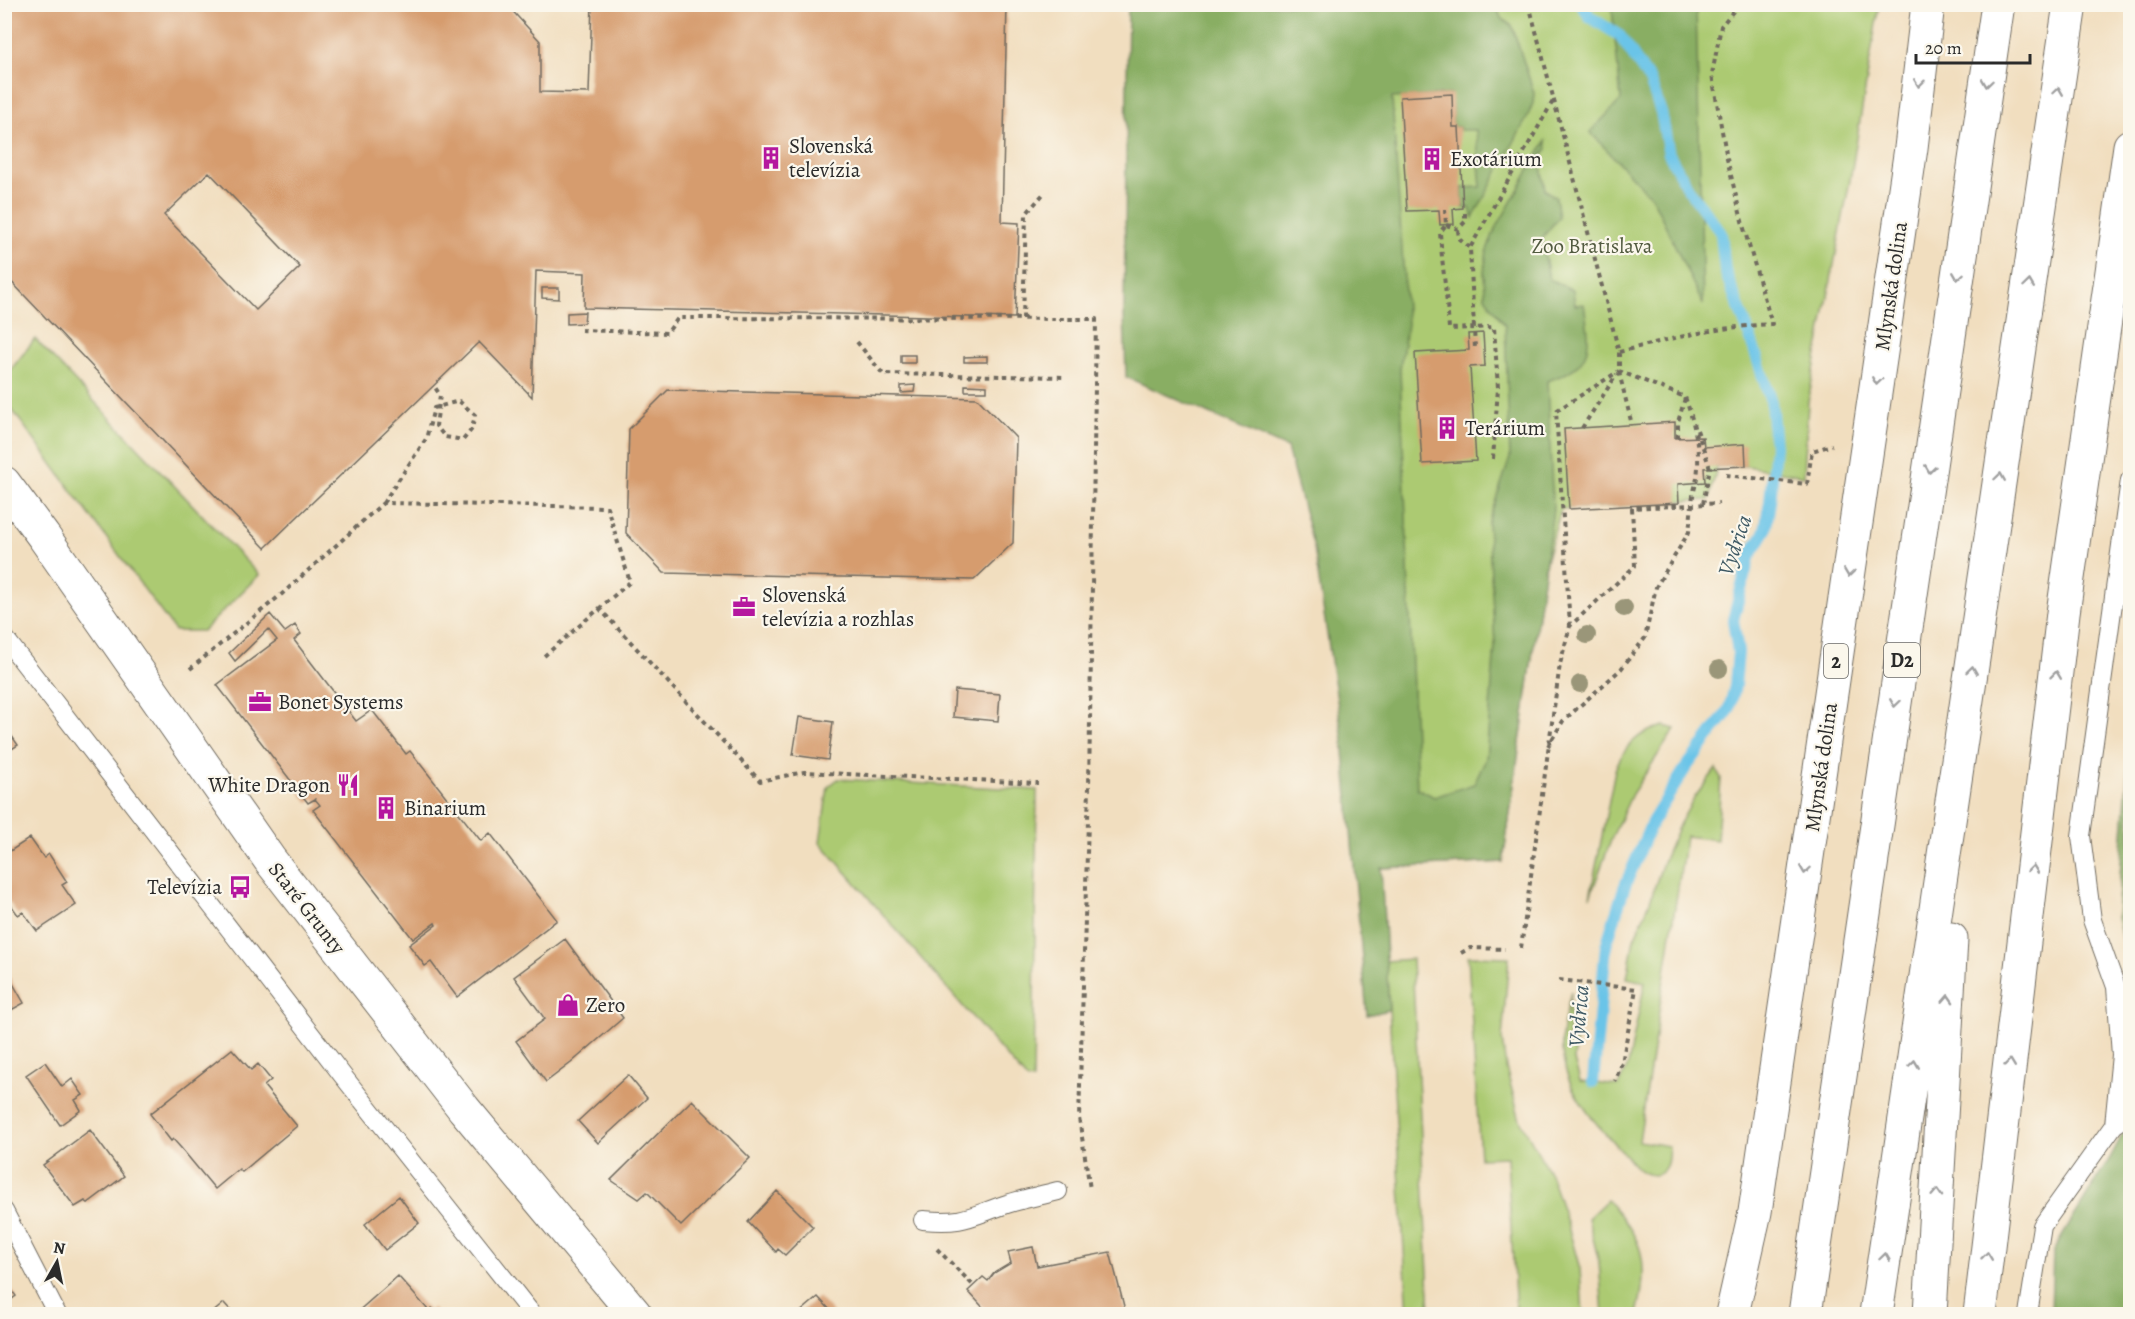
<svg xmlns="http://www.w3.org/2000/svg" width="2135" height="1319" viewBox="0 0 2135 1319" font-family="Alegreya,serif">
	<style>
		.green { fill: #acca72; stroke: #6c7a4e; stroke-width: 1.5 }
		.forest { fill: #89ae64; stroke: #5a6c48; stroke-width: 1.5 }
		.lines { fill: none; stroke-linecap: round; stroke-linejoin: round }
		.stream { stroke: #6ac4e8; stroke-width: 12 }
		.building { fill: #d69c6e; fill-rule: evenodd }
		.lane-casing { stroke: #706a5f; stroke-width: 20 }
		.secondary-casing { stroke: #706a5f; stroke-width: 35 }
		.primary-casing { stroke: #706a5f; stroke-width: 35 }
		.highway-casing { stroke: #706a5f; stroke-width: 35 }
		.path { stroke: #706a5f; stroke-width: 4; stroke-dasharray: 4.5 4.5; stroke-linecap: butt }
		.lane { stroke: #fff; stroke-width: 18 }
		.secondary { stroke: #fff; stroke-width: 33 }
		.primary { stroke: #fff; stroke-width: 33 }
		.highway { stroke: #fff; stroke-width: 33 }
		.tree { fill: #9a9679 }
		.oneway { stroke: #a0a0a0 }
		.labels { text-anchor: middle; stroke-width: 4.5; stroke-linejoin: round; paint-order: stroke }
		.shield { fill: #fbf7ec; stroke: #696865; stroke-width: 1.5 }
		.shield-label { font-size: 20px; font-weight: bold; fill: #2b2b2b }
		.poi-label { font-size: 21px; fill: #2b2b2b; stroke: #fbf7ec; text-anchor: start }
		.park-label { font-size: 21px; fill: #525b40; stroke: #fbf7ec }
		.street-label { font-size: 21px; fill: #2b2b2b; stroke: #fbf7ec }
		.water-label { font-size: 22px; font-style: italic; fill: #3e5964; stroke: #fbf7ec }
	</style>
	<rect width="100%" height="100%" fill="#fbf7ec"/>
	<filter id="ink" filterUnits="userSpaceOnUse"><feTurbulence type="fractalNoise" baseFrequency=".0167" numOctaves="2"/><feDisplacementMap in="SourceGraphic" scale="12" xChannelSelector="R" yChannelSelector="G"/><feConvolveMatrix kernelMatrix="1 2 1 2 8 2 1 2 1" color-interpolation-filters="sRGB"/></filter>
	<filter id="wash" filterUnits="userSpaceOnUse"><feTurbulence type="fractalNoise" baseFrequency=".008" numOctaves="4" result="noise"/><feDisplacementMap in="SourceGraphic" scale="24" xChannelSelector="R" yChannelSelector="G"/><feGaussianBlur stdDeviation="1.35" result="paint"/><feColorMatrix in="noise" values="0 0 0 0 0 0 0 0 0 0 0 0 0 0 0 0 0 1.4 0 .05"/><feComposite in="paint" operator="in"/></filter>
	<g filter="url(#wash)">
		<rect width="100%" height="100%" fill="#f1debf"/>
		<!-- green -->
		<path class="green" d="M1336,5H1879L1852,169L1808,402L1804,476L1746,466L1717,467L1709,500L1680,501L1679,503L1561,509L1545,565L1503,862L1381,868Z
			M35,339L259,575L203,631H175L5,400V377Z
			M1664,726L1675,729L1632,794L1613,835L1590,897L1615,770C1624,746 1638,732 1664,726Z
			M1716,769L1721,778L1717,840L1686,836L1639,1141L1669,1146C1668,1152 1669,1160 1666,1166C1660,1179 1646,1176 1637,1168C1603,1130 1558,1093 1562,1036C1563,1022 1568,1006 1571,991L1568,1040L1576,1042L1574,1060L1580,1081L1618,1086L1628,1065L1645,982L1627,978L1634,939L1649,904L1663,862L1679,825L1695,797Z
			M838,779L1037,790L1033,1081L1027,1080L820,842L828,787Z
			M1468,956L1509,957L1502,1039L1506,1068L1520,1120L1550,1174L1568,1226L1580,1269L1583,1314H1516L1507,1157L1480,1158Z
			M1412,959L1430,1314H1408L1386,961Z
			M1607,1200C1644,1238 1650,1263 1637,1314H1603L1599,1262L1588,1218Z"/>
		<!-- forest -->
		<path class="forest" d="M1128,5H1496L1501,18L1512,26L1534,93L1533,103L1527,118L1473,218L1470,208H1463L1462,188L1481,187L1476,130H1459V127H1453L1451,94L1392,98L1407,324L1400,369L1417,788L1434,797L1474,784L1486,759L1495,645L1488,523L1510,458L1505,325L1485,297L1484,273L1487,250L1494,232L1546,141L1547,149L1540,159L1545,189L1556,198L1559,217L1542,238L1549,279L1573,290L1575,305L1584,304C1591,347 1594,366 1547,381L1553,510L1503,862L1381,868L1389,1010L1367,1015L1343,740L1314,548L1287,448L1126,377L1124,313Z
			M1610,5H1696L1703,305L1653,199L1590,132L1621,100L1612,8Z
			M2130,739V977L2117,917Z
			M2130,1120V1314H2051L2053,1251L2110,1158Z"/>
		<g class="lines">
			<!-- stream -->
			<path class="stream" d="M1581,4L1590,17L1620,36L1650,81L1661,112L1669,154L1689,190L1721,233L1725,271L1750,336L1771,402L1775,446L1770,502L1765,531L1749,558L1733,620L1738,652L1735,686L1729,710L1685,769L1652,822L1624,888L1606,946L1593,1082"/>
		</g>
		<g id="blocks">
			<!-- building -->
			<path class="building" d="M4,4H506L540,41V92L589,93L592,4H1007L1002,222L1019,223L1015,318L584,308L585,273L536,271L532,397L479,342L265,548L4,274ZM209,172L300,267L256,310L164,215Z
				M1452,94L1453,127H1459L1463,208L1453,209L1454,224L1440,225L1439,210L1407,211L1400,97Z
				M542,288H559V299L542,298Z
				M585,312L584,323L567,324V313Z
				M1483,333L1485,366L1470,367L1476,461L1422,464L1415,353L1469,350L1468,334Z
				M901,355H915V363H901Z
				M987,356V362H964V357Z
				M915,385L914,392L901,393V386Z
				M965,385L987,386V391H965Z
				M668,390L977,398L1016,438L1013,543L974,580L664,573L626,533L629,429Z
				M1675,422V438L1703,437L1704,447L1745,444L1746,466L1704,468L1705,482L1678,484L1679,503L1569,509L1564,429Z
				M270,614L285,632L295,625L301,634L294,640L356,721L372,710L406,754L410,751L481,841L490,833L557,920L457,997L431,962L425,966L409,945L436,925L435,923L413,939L313,810L320,805L315,799L308,803L217,685L277,640L268,629L235,661L229,653Z
				M955,690L1000,694L998,721L953,717Z
				M799,717L833,722L828,760L793,755Z
				M4,725L18,745L4,754Z
				M30,838L44,858L49,854L67,882L62,885L76,905L37,931L23,912L18,915L4,895V855Z
				M565,939L623,1018L571,1063L546,1082L516,1041L545,1019L514,977Z
				M4,968L24,1003L4,1014Z
				M232,1049L251,1070L258,1064L271,1080L264,1086L297,1126L242,1172L239,1169L215,1189L181,1148L173,1139L171,1141L150,1114Z
				M45,1062L62,1087L72,1079L83,1095L75,1100L81,1110L60,1125L26,1075Z
				M628,1075L647,1098L598,1143L578,1121Z
				M692,1100L750,1158L681,1226L647,1192L639,1199L611,1180Z
				M90,1130L124,1176L88,1203L85,1201L75,1207L43,1165Z
				M777,1191L813,1227L785,1255L778,1249L776,1252L748,1222Z
				M399,1196L419,1223L385,1250L365,1224Z
				M1033,1247L1037,1266L1110,1252L1126,1314H989L968,1291L983,1277L988,1281L994,1273L1011,1263L1008,1252Z
				M398,1276L429,1311L432,1308L438,1314H355Z
				M5,1281L16,1296L5,1304Z
				M818,1297L834,1314H798Z
				M224,1303L234,1314H211Z"/>
		</g>
	</g>
	<g filter="url(#ink)">
		<use href="#blocks" fill-opacity="0" stroke="#706a5f" stroke-width="1.5"/>
		<g class="lines">
			<!-- lane casing -->
			<g class="lane-casing">
				<path id="lane" d="M4,637L343,1076L532,1314
					M2114,1125L2121,1055L2116,987L2092,920L2081,836L2130,480
					M4,1211L57,1314
					M923,1220C962,1224 969,1217 1004,1205C1021,1199 1040,1196 1058,1191
					M2028,1314L2042,1226L2114,1125L2130,1114"/>
			</g>
			<!-- secondary casing -->
			<g class="secondary-casing">
				<path id="secondary" d="M4,483L44,537L270,860L464,1109L635,1314"/>
			</g>
			<!-- primary casing -->
			<g class="primary-casing">
				<path id="primary" d="M1732,1314L1755,1212L1911,148L1928,4
					M1980,1314L2063,613L2130,146"/>
			</g>
			<!-- highway casing -->
			<g class="highway-casing">
				<path id="highway" d="M1805,1314L1998,4
					M1876,1314L2070,4
					M1930,1314L1951,939"/>
			</g>
			<!-- path -->
			<path class="path" d="M1529,4L1619,352V371L1685,397C1694,422 1701,450 1697,477C1696,486 1692,495 1692,505L1719,503
				M1445,209L1446,225L1440,232C1442,265 1447,296 1449,329L1474,328L1475,349
				M1446,225L1458,229L1465,222V211
				M1458,230L1459,239L1470,248
				M1023,319L1026,214L1045,192
				M581,330L667,333L678,318L1096,319L1089,787L1079,1118L1090,1189
				M857,342L883,374L1066,377
				M1619,352C1672,338 1717,327 1772,324L1743,225L1727,159L1712,75L1721,26L1739,4
				M1619,372L1632,425
				M1582,428L1617,374
				M1697,430L1710,468L1703,504
				M1678,438V422L1685,398
				M1493,459L1498,388L1494,327L1474,328L1470,248L1553,101
				M1726,475L1807,484L1812,451L1832,445
				M383,503L426,439L434,408L459,401L475,415L472,429L463,440L445,437L436,426L440,395L434,386
				M599,608L760,781L804,772L1038,783
				M1570,626L1556,411L1619,371
				M190,669L282,594L383,503L607,507L630,582L543,657
				M1521,948L1560,664L1570,626L1635,566L1632,508L1692,505L1689,532L1656,587L1645,638L1621,669L1563,721L1548,746
				M1461,953L1470,948L1505,949
				M1559,980L1636,989L1622,1063L1615,1081
				M937,1249L974,1286"/>
			<!-- lane -->
			<use href="#lane" class="lane"/>
			<!-- secondary -->
			<use href="#secondary" class="secondary"/>
			<!-- primary -->
			<use href="#primary" class="primary"/>
			<!-- highway -->
			<use href="#highway" class="highway"/>
		</g>
		<!-- trees -->
		<g class="tree">
			<circle cx="1624" cy="608" r="9"/>
			<circle cx="1587" cy="635" r="9"/>
			<circle cx="1719" cy="669" r="9"/>
			<circle cx="1580" cy="684" r="9"/>
		</g>
		<!-- one-way arrows -->
		<defs><path id="oneway-chevron" d="M-2-3.5L2.5 0L-2 3.5" fill="none" stroke-width="1.6" stroke-linecap="round" stroke-linejoin="round" transform="scale(1.5)"/></defs>
		<g class="oneway">
			<use href="#oneway-chevron" transform="translate(1919 83) rotate(97)"/>
			<use href="#oneway-chevron" transform="translate(1987 83) rotate(98)"/>
			<use href="#oneway-chevron" transform="translate(2058 91) rotate(-82)"/>
			<use href="#oneway-chevron" transform="translate(1958 276) rotate(98)"/>
			<use href="#oneway-chevron" transform="translate(2029 284) rotate(-82)"/>
			<use href="#oneway-chevron" transform="translate(1877 381) rotate(98)"/>
			<use href="#oneway-chevron" transform="translate(1930 469) rotate(98)"/>
			<use href="#oneway-chevron" transform="translate(2000 477) rotate(-82)"/>
			<use href="#oneway-chevron" transform="translate(1849 573) rotate(98)"/>
			<use href="#oneway-chevron" transform="translate(1972 670) rotate(-82)"/>
			<use href="#oneway-chevron" transform="translate(2056 675) rotate(-83)"/>
			<use href="#oneway-chevron" transform="translate(1895 703) rotate(98)"/>
			<use href="#oneway-chevron" transform="translate(2033 869) rotate(-83)"/>
			<use href="#oneway-chevron" transform="translate(1805 870) rotate(98)"/>
			<use href="#oneway-chevron" transform="translate(1948 999) rotate(-87)"/>
			<use href="#oneway-chevron" transform="translate(2010 1063) rotate(-83)"/>
			<use href="#oneway-chevron" transform="translate(1914 1064) rotate(-82)"/>
			<use href="#oneway-chevron" transform="translate(1937 1193) rotate(-87)"/>
			<use href="#oneway-chevron" transform="translate(1987 1256) rotate(-83)"/>
			<use href="#oneway-chevron" transform="translate(1885 1257) rotate(-82)"/>
		</g>
	</g>
	<!-- icons -->
	<defs>
		<g id="building-bare" transform="scale(1.8)"><path d="M-4-6H4V6H1V3H-1V6H-4ZM-2.5-4.3h1.7v1.8h-1.7ZM.8-4.3h1.7v1.8H.8ZM-2.5-1h1.7V.8h-1.7ZM.8-1h1.7V.8H.8Z" fill="#b5179e" stroke="#fbf7ec" stroke-width="2.5" paint-order="stroke"/></g>
		<g id="office-bare" transform="scale(1.8)"><path d="M-6-3h4V-5.5h4V-3h4V5H-6ZM-1-4.5V-3h2v-1.5ZM-6 0V1H6V0Z" fill="#b5179e" stroke="#fbf7ec" stroke-width="2.5" paint-order="stroke"/></g>
		<g id="restaurant-bare" transform="scale(1.8)"><path d="M-5-6h1v4h1v-4h1v4h1v-4h1v5L-1.5 .5V6h-2V.5L-5-1ZM5-6V6H3V1.5H1.5Q1.5-4 5-6Z" fill="#b5179e" stroke="#fbf7ec" stroke-width="2.5" paint-order="stroke"/></g>
		<g id="bus-bare" transform="scale(1.8)"><path d="M-5-6H5V4H4V6H2V4H-2V6H-4V4H-5ZM-3.5-4V0h7V-4ZM-3.5 1.2v1.5H-2V1.2ZM2 1.2v1.5H3.5V1.2Z" fill="#b5179e" stroke="#fbf7ec" stroke-width="2.5" paint-order="stroke"/></g>
		<g id="shop-bare" transform="scale(1.8)"><path d="M-5-2.5h2.3a2.7 3.5 0 0 1 5.4 0H5L5.5 6h-11ZM-1.5-2.5h3a1.5 2.3 0 0 0-3 0Z" fill="#b5179e" stroke="#fbf7ec" stroke-width="2.5" paint-order="stroke"/></g>
	</defs>
	<g fill-rule="evenodd">
		<use href="#building-bare" x="771" y="158"/>
		<use href="#building-bare" x="1432" y="159"/>
		<use href="#building-bare" x="1447" y="428"/>
		<use href="#office-bare" x="744" y="607"/>
		<use href="#office-bare" x="260" y="702"/>
		<use href="#restaurant-bare" x="348" y="785"/>
		<use href="#building-bare" x="386" y="808"/>
		<use href="#bus-bare" x="240" y="887"/>
		<use href="#shop-bare" x="568" y="1005"/>
	</g>
	<g class="labels">
		<!-- shield labels -->
		<g class="shield">
			<rect x="1884" y="643" width="36" height="34" rx="4.5"/>
			<rect x="1824" y="644" width="24" height="34" rx="4.5"/>
		</g>
		<g class="shield-label">
			<text x="1902" y="667">D2</text>
			<text x="1836" y="668">2</text>
		</g>
		<!-- poi labels -->
		<g class="poi-label">
			<text x="789" y="153">Slovenská<tspan x="789" dy="24">televízia</tspan></text>
			<text x="1450" y="166">Exotárium</text>
			<text x="1465" y="435">Terárium</text>
			<text x="762" y="602">Slovenská<tspan x="762" dy="24">televízia a rozhlas</tspan></text>
			<text x="278" y="709">Bonet Systems</text>
			<text x="330" y="792" text-anchor="end">White Dragon</text>
			<text x="404" y="815">Binarium</text>
			<text x="222" y="894" text-anchor="end">Televízia</text>
			<text x="586" y="1012">Zero</text>
		</g>
		<!-- park labels -->
		<g class="park-label">
			<text x="1592" y="253">Zoo Bratislava</text>
		</g>
		<!-- street labels -->
		<g class="street-label">
			<text transform="translate(1891 286) rotate(-82)" y="7">Mlynská dolina</text>
			<text transform="translate(1821 767) rotate(-82)" y="7">Mlynská dolina</text>
			<text transform="translate(307 908) rotate(52)" y="7">Staré Grunty</text>
		</g>
		<!-- water labels -->
		<g class="water-label">
			<text transform="translate(1734 545) rotate(-71)" y="8">Vydrica</text>
			<text transform="translate(1578 1016) rotate(-85)" y="8">Vydrica</text>
		</g>
	</g>
	<!-- margin -->
	<rect width="2135" height="1319" fill="none" stroke="#fbf7ec" stroke-width="24"/>
	<!-- north arrow -->
	<g transform="translate(57 1262) rotate(9)" stroke="#fbf7ec" stroke-width="4.5" paint-order="stroke">
	<path d="M0-4.5L10 22L0 15L-10 22Z" fill="#2b2b2b"/>
	<text y="-9" font-size="16" font-weight="bold" text-anchor="middle" fill="#2b2b2b">N</text>
	</g>
	<!-- scale -->
	<path d="M1916 54v9h114v-9" fill="none" stroke="#2b2b2b" stroke-width="3"/>
	<text x="1925" y="54" font-size="18" fill="#2b2b2b" stroke="#fbf7ec" stroke-width="4.5" paint-order="stroke">20 m</text>
</svg>
